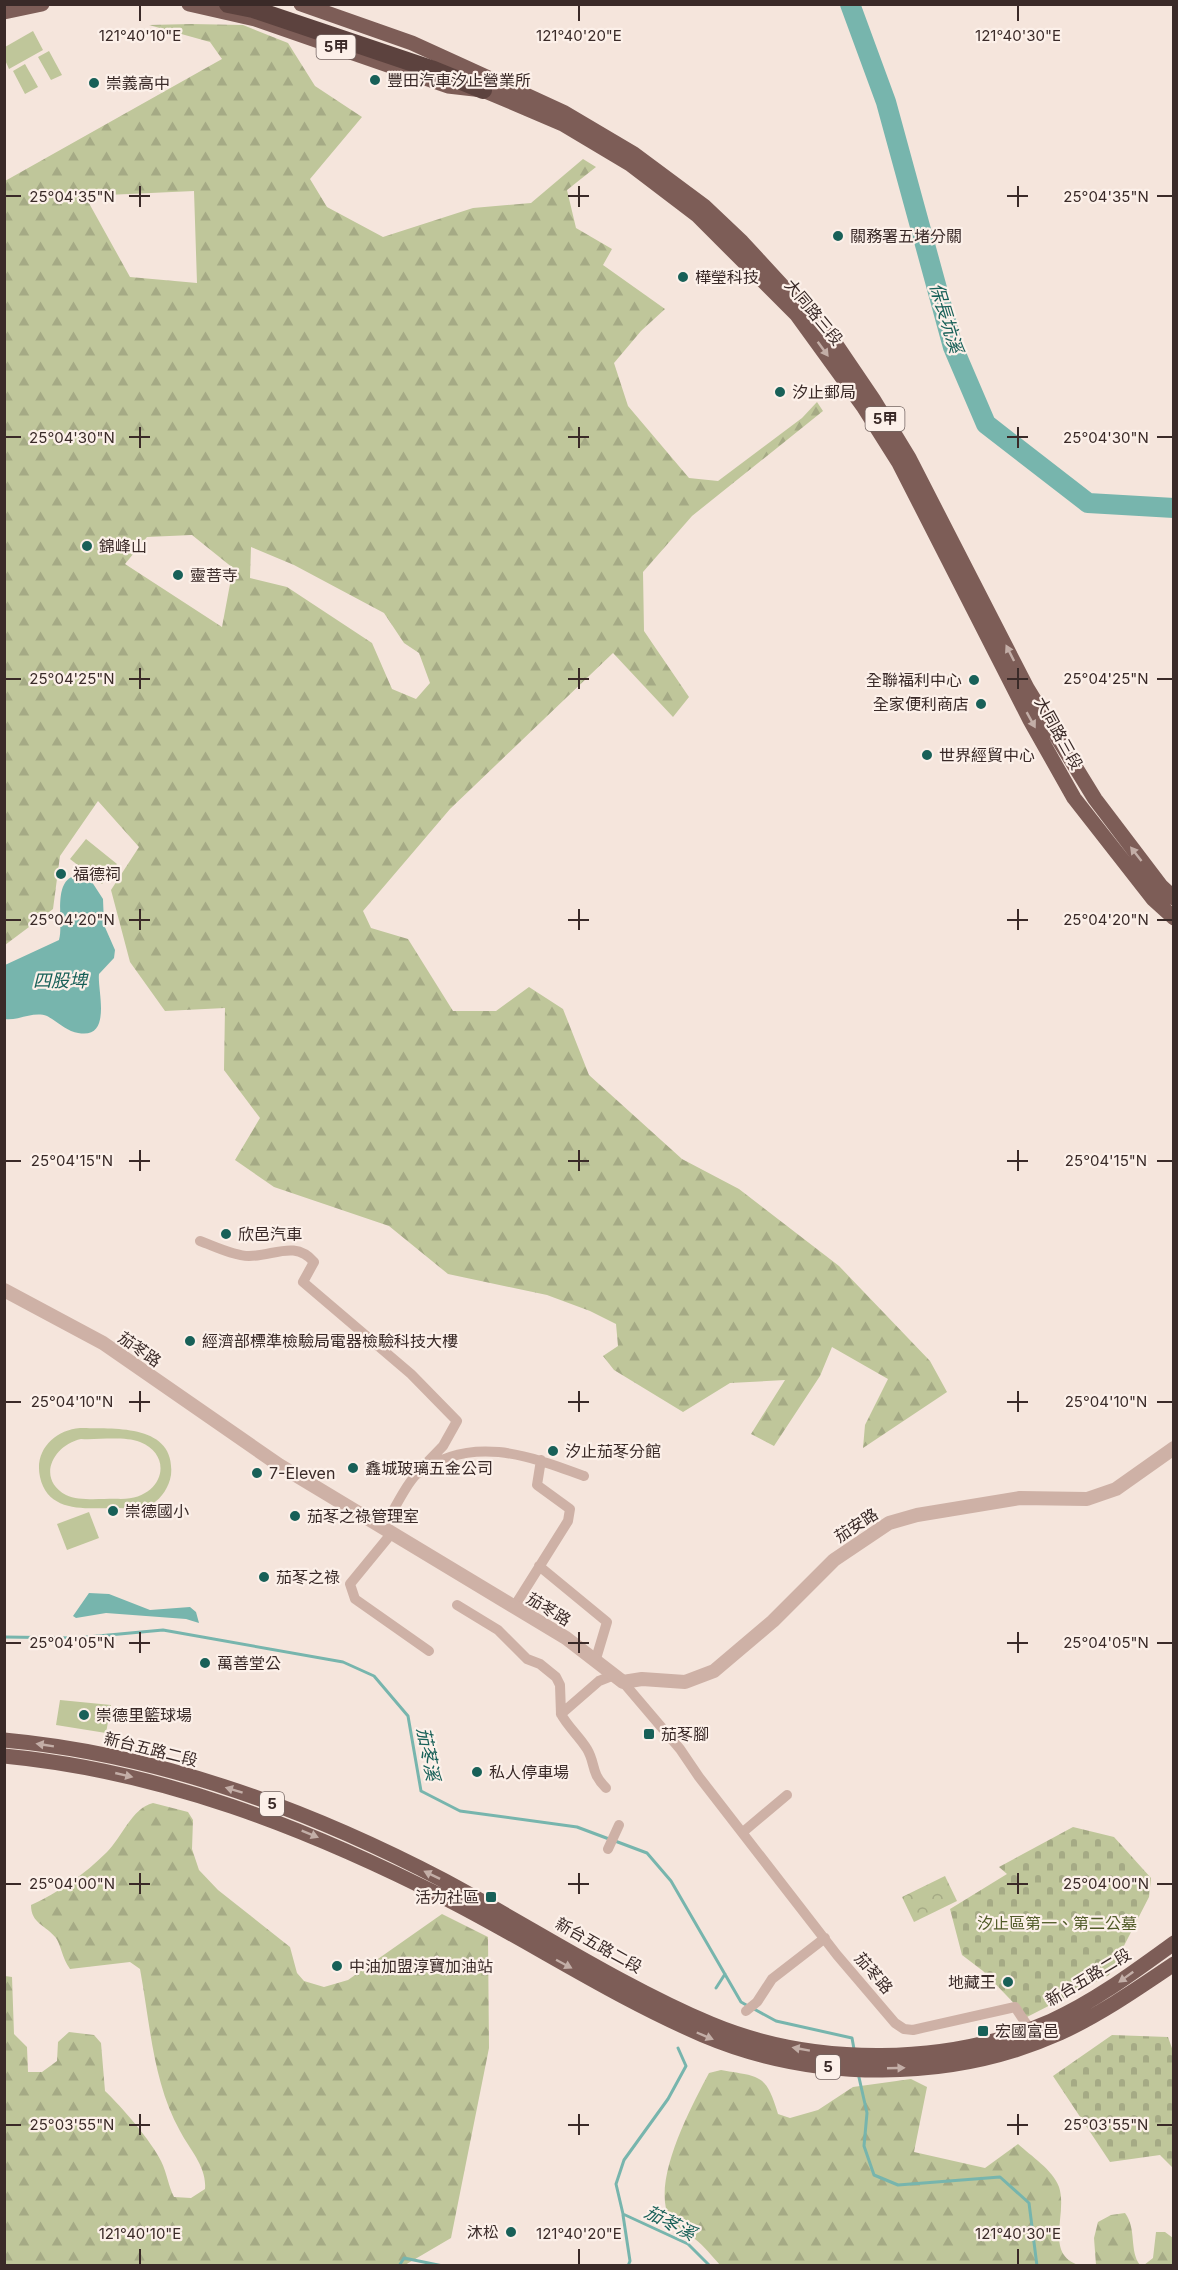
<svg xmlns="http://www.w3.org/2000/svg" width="1178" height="2270" viewBox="0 0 1178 2270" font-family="Inter,'Noto Sans TC',sans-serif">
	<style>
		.forest { fill: url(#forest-firs); fill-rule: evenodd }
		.cemetery { fill: url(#cemetery-stones) }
		.park { fill: url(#park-crowns) }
		.garden { fill: #bfc69a; fill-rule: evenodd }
		.water { fill: #77b5ad }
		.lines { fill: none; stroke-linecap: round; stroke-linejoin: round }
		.stream { stroke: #77b5ad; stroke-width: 3 }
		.river { stroke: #77b5ad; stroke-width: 20 }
		.minor { stroke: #ceb1a6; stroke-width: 10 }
		.tertiary { stroke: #ceb1a6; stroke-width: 14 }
		.primary { stroke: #7d5d57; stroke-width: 15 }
		.motorway { stroke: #5c423e; stroke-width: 18 }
		.oneway { fill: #c3aea7 }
		.ticks { fill: none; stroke: #3a2a28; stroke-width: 2 }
		.poi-dot { fill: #186058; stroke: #fcf0e9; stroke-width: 2 }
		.labels { text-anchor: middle; stroke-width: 4.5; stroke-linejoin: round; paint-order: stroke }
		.shield { fill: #fcf0e9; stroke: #746562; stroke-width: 1.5 }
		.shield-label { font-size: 15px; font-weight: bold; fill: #3a2a28 }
		.poi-label { font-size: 16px; fill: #3a2a28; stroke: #fcf0e9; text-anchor: start }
		.street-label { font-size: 16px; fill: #3a2a28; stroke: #fcf0e9 }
		.park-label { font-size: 16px; fill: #515b28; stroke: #fcf0e9 }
		.water-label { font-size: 18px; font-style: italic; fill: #186058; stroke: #fcf0e9 }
		.ticks-label { font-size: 15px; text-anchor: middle; fill: #3a2a28; stroke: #fcf0e9; stroke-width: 4.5; stroke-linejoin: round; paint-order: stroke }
	</style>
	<defs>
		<pattern id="forest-firs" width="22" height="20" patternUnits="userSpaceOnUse" patternTransform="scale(1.5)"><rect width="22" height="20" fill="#bfc69a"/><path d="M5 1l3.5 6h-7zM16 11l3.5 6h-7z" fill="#a5aa85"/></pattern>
		<pattern id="cemetery-stones" width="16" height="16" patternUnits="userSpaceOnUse" patternTransform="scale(1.5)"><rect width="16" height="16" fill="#bfc69a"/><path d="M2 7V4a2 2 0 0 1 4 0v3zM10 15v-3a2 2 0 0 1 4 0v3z" fill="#a5aa85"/></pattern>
		<pattern id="park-crowns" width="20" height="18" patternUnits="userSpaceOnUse" patternTransform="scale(1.5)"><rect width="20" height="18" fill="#bfc69a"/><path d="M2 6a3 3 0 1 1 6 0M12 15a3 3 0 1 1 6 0" fill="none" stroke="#a5aa85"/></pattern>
	</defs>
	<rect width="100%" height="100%" fill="#f5e5dc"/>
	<!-- forest -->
	<path class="forest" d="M191,24L243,25L288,43L315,86L362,117L310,179L327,207L383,237L473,208L531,203L583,159L596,167L567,190L576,228L612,249L603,265L665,309L641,331L614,363L628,406L689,478L718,481L802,418L817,402L823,411L692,516L643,572L644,631L689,697L673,717L613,653L450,809L363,911L371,928L408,939L453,1011H496L529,987L563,1009L589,1075L682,1159L739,1189L839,1266L930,1361L947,1392L863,1448L865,1425L888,1379L832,1347L820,1376L774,1446L751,1434L785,1380L730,1383L683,1412L614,1370L603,1356L618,1346L616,1324L590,1311L547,1295L448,1274L389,1226L274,1187L235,1160L260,1118L224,1070L225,1008L165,1011L130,962L111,890L139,847L98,801L60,856L53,909L5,945V181L222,59L210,42L149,25ZM194,191L197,283L130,277L85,196ZM192,535L233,568L222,627L125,564L147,537ZM251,547L294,565L384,613L404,643L419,653L430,683L416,699L392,689L372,643L287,587L250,578Z
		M153,1803L188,1812L193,1820L192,1849L199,1870L218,1890L290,1947L297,1973L304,1981L324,1987L348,1980L442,1914L488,1937L489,2048L451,2238L405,2265H5V1976L12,1977L14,2034L27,2047L28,2072H42L57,2061L58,2042L69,2032L94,2035L101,2043L105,2091C121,2106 152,2142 161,2161C167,2173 168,2185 174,2197L191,2198L205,2189C207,2167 190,2150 180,2131C153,2083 150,2023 140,1969L130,1962L70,1969C62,1958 61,1945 56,1938C46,1925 31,1924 31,1905C58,1893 85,1874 107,1852C122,1837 132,1808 153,1803Z
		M721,2070C760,2077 766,2073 778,2114L790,2118L818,2110L853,2087L911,2079L927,2087L914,2152L985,2168L1018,2144C1031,2156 1053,2170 1059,2187C1068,2214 1044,2253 1078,2265H720C712,2256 704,2246 695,2239C685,2231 676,2231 670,2219C650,2183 691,2107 709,2073Z
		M1125,2213C1137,2229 1129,2251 1140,2265H1096L1094,2238L1098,2222L1111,2215Z
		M1156,2232H1165L1173,2238V2265H1144L1153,2258Z"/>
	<!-- cemetery -->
	<path class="cemetery" d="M1073,1827L1114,1837L1151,1878L1149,1897L1109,1975L1027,2017L983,1971L962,1955L950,1909L1007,1874L999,1867Z
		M1112,2035L1168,2037L1174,2054L1173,2168L1160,2155L1110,2162L1053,2076Z"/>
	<!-- park -->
	<path class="park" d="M945,1876L957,1901L914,1922L902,1897Z"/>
	<!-- garden -->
	<path class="garden" d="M33,31L43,50L9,69L5,60V47Z
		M49,51L62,75L51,80L38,57Z
		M25,64L38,87L25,94L13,71Z
		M86,839L117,864L102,884L70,859Z
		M80,1428C113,1429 176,1423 171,1475C169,1487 162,1498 152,1504C142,1510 127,1508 116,1508C88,1508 48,1514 40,1477C34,1450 55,1430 80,1428ZM81,1439C98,1440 124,1436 140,1442C175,1456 163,1499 121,1499C105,1498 81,1502 66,1495C36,1479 53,1445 81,1439Z
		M89,1512L99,1538L67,1550L57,1524Z
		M60,1700L111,1705L106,1733L56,1725Z"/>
	<!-- water -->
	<path class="water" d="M75,876L90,879L103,899L104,925L115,950L114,958L99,974C97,991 115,1046 71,1031C62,1027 55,1020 47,1016C33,1011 18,1021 5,1019V965L59,940C64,923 52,881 75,876Z
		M89,1593L109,1594L150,1610L190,1607L196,1612L199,1623L186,1619L106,1613L76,1618L73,1616Z"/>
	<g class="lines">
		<!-- stream -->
		<path class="stream" d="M4,1637L76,1638L163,1630L343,1662L374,1676L408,1716L421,1791L460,1811L577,1827L609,1839
			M615,1841L647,1853L671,1881L741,2002L748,2006
			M716,1988L725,1974
			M754,2009L776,2021L852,2038L854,2049
			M678,2048L686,2066L668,2099L624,2160L616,2184L623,2214L688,2244L710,2266
			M858,2073L867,2113L864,2146L874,2175L898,2185L1000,2177L1029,2203L1037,2266
			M623,2215L630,2261L628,2266
			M399,2266L404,2258L443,2266"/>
		<!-- river -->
		<path class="river" d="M850,4L886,102L953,347L986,424L1088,503L1174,508"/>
		<!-- minor -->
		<path class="minor" d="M200,1241C214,1246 234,1256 249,1256C274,1256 295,1240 314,1262L303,1282L411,1374L457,1421L443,1446L415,1475
			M383,1529C391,1516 406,1483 417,1474C471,1434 527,1455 584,1476
			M391,1534L350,1584L355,1599L429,1651
			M539,1566L607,1622L595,1662
			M457,1605L498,1630L527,1659L540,1664L556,1677L560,1685L561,1714
			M514,1607L568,1521L570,1509L537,1485L541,1460
			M623,1682L680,1749L699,1777L837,1955L895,2023L904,2029L913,2030L1015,2007L1033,2034
			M606,1788C590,1772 596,1764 587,1749C579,1736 568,1727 561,1714L599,1681L614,1675
			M743,1832L787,1795
			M608,1849L619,1825
			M746,2011L757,2002L772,1979L825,1938"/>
		<!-- tertiary -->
		<path class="tertiary" d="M4,1290L103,1343L279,1465L566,1638L623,1682L642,1679L685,1682L714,1671L773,1621L834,1560L889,1523L917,1515L1020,1498L1087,1499L1116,1489L1174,1448"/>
		<!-- primary -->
		<path class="primary" d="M189,4L255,19L448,86L483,90L563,124L630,164L697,215L797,315L863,406L899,463L1030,720L1074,798L1153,899L1174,918
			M301,4L412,43L563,112L634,154L704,206L742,242L835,343L873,399L909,458L1027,688L1095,799L1161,886L1174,898
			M4,12L42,4
			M4,1740C158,1754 307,1809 443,1880C531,1927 619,1985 711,2024C814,2067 948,2066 1051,2021C1095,2001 1134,1972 1174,1943
			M4,1756C162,1771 307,1828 447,1899C533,1943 614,1997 703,2035C814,2082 951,2082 1060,2033C1101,2014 1137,1989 1174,1964"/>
		<!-- motorway -->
		<path class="motorway" d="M228,4L253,9L434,70L483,90"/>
	</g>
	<!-- one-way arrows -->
	<defs><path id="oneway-solid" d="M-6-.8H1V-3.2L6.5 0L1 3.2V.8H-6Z" transform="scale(1.5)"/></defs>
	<g class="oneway">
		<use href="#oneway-solid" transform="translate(823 349) rotate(54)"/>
		<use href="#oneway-solid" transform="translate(1010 653) rotate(-117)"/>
		<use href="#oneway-solid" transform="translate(1031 720) rotate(61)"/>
		<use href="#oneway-solid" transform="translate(1136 854) rotate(-128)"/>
		<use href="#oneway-solid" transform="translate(45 1745) rotate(-171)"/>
		<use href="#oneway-solid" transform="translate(124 1775) rotate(13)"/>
		<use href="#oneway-solid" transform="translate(234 1790) rotate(-163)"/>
		<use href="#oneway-solid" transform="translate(310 1834) rotate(22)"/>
		<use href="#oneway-solid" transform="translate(432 1875) rotate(-154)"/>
		<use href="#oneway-solid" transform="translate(564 1964) rotate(28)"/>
		<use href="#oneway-solid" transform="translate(1126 1977) rotate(144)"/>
		<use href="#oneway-solid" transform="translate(705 2036) rotate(23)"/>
		<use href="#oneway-solid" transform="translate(801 2049) rotate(-170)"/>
		<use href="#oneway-solid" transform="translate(896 2068) rotate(-2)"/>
	</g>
	<!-- ticks -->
	<path class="ticks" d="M140,6V21M579,6V21M1018,6V21M140,186V207M579,186V207M1018,186V207M6,196H21M129,196H150M568,196H589M1007,196H1028M1157,196H1172M140,427V448M579,427V448M1018,427V448M6,437H21M129,437H150M568,437H589M1007,437H1028M1157,437H1172M140,668V689M579,668V689M1018,668V689M6,679H21M129,679H150M568,679H589M1007,679H1028M1157,679H1172M140,909V930M579,909V930M1018,909V930M6,920H21M129,920H150M568,920H589M1007,920H1028M1157,920H1172M140,1150V1171M579,1150V1171M1018,1150V1171M6,1161H21M129,1161H150M568,1161H589M1007,1161H1028M1157,1161H1172M140,1391V1412M579,1391V1412M1018,1391V1412M6,1402H21M129,1402H150M568,1402H589M1007,1402H1028M1157,1402H1172M140,1632V1653M579,1632V1653M1018,1632V1653M6,1643H21M129,1643H150M568,1643H589M1007,1643H1028M1157,1643H1172M140,1873V1894M579,1873V1894M1018,1873V1894M6,1884H21M129,1884H150M568,1884H589M1007,1884H1028M1157,1884H1172M140,2114V2135M579,2114V2135M1018,2114V2135M6,2125H21M129,2125H150M568,2125H589M1007,2125H1028M1157,2125H1172M140,2249V2264M579,2249V2264M1018,2249V2264"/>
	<!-- markers -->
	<g class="poi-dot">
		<circle cx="375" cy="80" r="6"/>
		<circle cx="94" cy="83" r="6"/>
		<circle cx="838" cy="236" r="6"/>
		<circle cx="683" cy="277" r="6"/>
		<circle cx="780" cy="392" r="6"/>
		<circle cx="87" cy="546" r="6"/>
		<circle cx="178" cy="575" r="6"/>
		<circle cx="974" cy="680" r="6"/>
		<circle cx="981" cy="704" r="6"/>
		<circle cx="927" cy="755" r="6"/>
		<circle cx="61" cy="874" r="6"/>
		<circle cx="226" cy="1234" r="6"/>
		<circle cx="190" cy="1341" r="6"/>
		<circle cx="553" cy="1451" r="6"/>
		<circle cx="353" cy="1468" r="6"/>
		<circle cx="257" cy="1473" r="6"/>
		<circle cx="113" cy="1511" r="6"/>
		<circle cx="295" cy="1516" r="6"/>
		<circle cx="264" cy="1577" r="6"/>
		<circle cx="205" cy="1663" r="6"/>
		<circle cx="84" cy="1715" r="6"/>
		<rect x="643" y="1728" width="12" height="12" rx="3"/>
		<circle cx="477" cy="1772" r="6"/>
		<rect x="485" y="1891" width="12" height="12" rx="3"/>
		<circle cx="337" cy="1966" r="6"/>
		<circle cx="1008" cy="1982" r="6"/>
		<rect x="977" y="2025" width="12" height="12" rx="3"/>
		<circle cx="511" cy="2232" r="6"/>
	</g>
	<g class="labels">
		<!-- shield labels -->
		<g class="shield">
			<rect x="316.5" y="35" width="39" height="24" rx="4.5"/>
			<rect x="865.5" y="407" width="39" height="24" rx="4.5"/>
			<rect x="260" y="1792" width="24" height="24" rx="4.5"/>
			<rect x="816" y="2055" width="24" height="24" rx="4.5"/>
		</g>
		<g class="shield-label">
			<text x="336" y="52">5甲</text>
			<text x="885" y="424">5甲</text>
			<text x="272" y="1809">5</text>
			<text x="828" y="2072">5</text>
		</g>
		<!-- poi labels -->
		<g class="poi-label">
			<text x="387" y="86">豐田汽車汐止營業所</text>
			<text x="106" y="89">崇義高中</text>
			<text x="850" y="242">關務署五堵分關</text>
			<text x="695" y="283">樺瑩科技</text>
			<text x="792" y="398">汐止郵局</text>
			<text x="99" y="552">錦峰山</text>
			<text x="190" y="581">靈菩寺</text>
			<text x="962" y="686" text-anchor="end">全聯福利中心</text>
			<text x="969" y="710" text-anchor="end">全家便利商店</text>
			<text x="939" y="761">世界經貿中心</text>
			<text x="73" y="880">福德祠</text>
			<text x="238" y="1240">欣邑汽車</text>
			<text x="202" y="1347">經濟部標準檢驗局電器檢驗科技大樓</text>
			<text x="565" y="1457">汐止茄苳分館</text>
			<text x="365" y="1474">鑫城玻璃五金公司</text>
			<text x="269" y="1479">7-Eleven</text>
			<text x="125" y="1517">崇德國小</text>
			<text x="307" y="1522">茄苳之祿管理室</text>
			<text x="276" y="1583">茄苳之祿</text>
			<text x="217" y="1669">萬善堂公</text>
			<text x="96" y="1721">崇德里籃球場</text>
			<text x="661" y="1740">茄苳腳</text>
			<text x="489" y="1778">私人停車場</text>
			<text x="479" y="1903" text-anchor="end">活力社區</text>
			<text x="349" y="1972">中油加盟淳寶加油站</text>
			<text x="996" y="1988" text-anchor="end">地藏王</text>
			<text x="995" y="2037">宏國富邑</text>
			<text x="499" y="2238" text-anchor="end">沐松</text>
		</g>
		<!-- street labels -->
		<g class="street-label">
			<text transform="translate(814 312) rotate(50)" y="6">大同路三段</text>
			<text transform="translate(1059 733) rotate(61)" y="6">大同路三段</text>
			<text transform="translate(140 1349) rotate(35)" y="6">茄苳路</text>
			<text transform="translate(856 1525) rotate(-33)" y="6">茄安路</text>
			<text transform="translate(549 1609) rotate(31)" y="6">茄苳路</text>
			<text transform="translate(151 1749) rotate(14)" y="6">新台五路二段</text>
			<text transform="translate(599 1945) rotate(29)" y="6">新台五路二段</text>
			<text transform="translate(874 1973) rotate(49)" y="6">茄苳路</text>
			<text transform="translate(1088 1977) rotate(-31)" y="6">新台五路二段</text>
		</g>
		<!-- park labels -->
		<g class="park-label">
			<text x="1057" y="1929">汐止區第一、第二公墓</text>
		</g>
		<!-- water labels -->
		<g class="water-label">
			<text transform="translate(946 318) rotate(73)" y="6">保長坑溪</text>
			<text x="60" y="987">四股埤</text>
			<text transform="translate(428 1754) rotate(79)" y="6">茄苳溪</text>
			<text transform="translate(670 2223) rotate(27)" y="6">茄苳溪</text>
		</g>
	</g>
	<g class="ticks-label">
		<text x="140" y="41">121°40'10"E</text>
		<text x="579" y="41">121°40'20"E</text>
		<text x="1018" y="41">121°40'30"E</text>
		<text x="72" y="202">25°04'35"N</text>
		<text x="1106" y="202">25°04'35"N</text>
		<text x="72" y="443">25°04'30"N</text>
		<text x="1106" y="443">25°04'30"N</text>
		<text x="72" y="684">25°04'25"N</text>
		<text x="1106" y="684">25°04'25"N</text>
		<text x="72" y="925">25°04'20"N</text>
		<text x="1106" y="925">25°04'20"N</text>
		<text x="72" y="1166">25°04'15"N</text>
		<text x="1106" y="1166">25°04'15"N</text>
		<text x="72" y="1407">25°04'10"N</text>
		<text x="1106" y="1407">25°04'10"N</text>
		<text x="72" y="1648">25°04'05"N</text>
		<text x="1106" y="1648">25°04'05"N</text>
		<text x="72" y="1889">25°04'00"N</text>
		<text x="1106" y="1889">25°04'00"N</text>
		<text x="72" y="2130">25°03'55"N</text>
		<text x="1106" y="2130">25°03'55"N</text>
		<text x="140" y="2239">121°40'10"E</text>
		<text x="579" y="2239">121°40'20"E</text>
		<text x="1018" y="2239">121°40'30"E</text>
	</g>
	<!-- border -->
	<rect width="1178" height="2270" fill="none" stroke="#3a2a28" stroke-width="12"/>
</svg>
